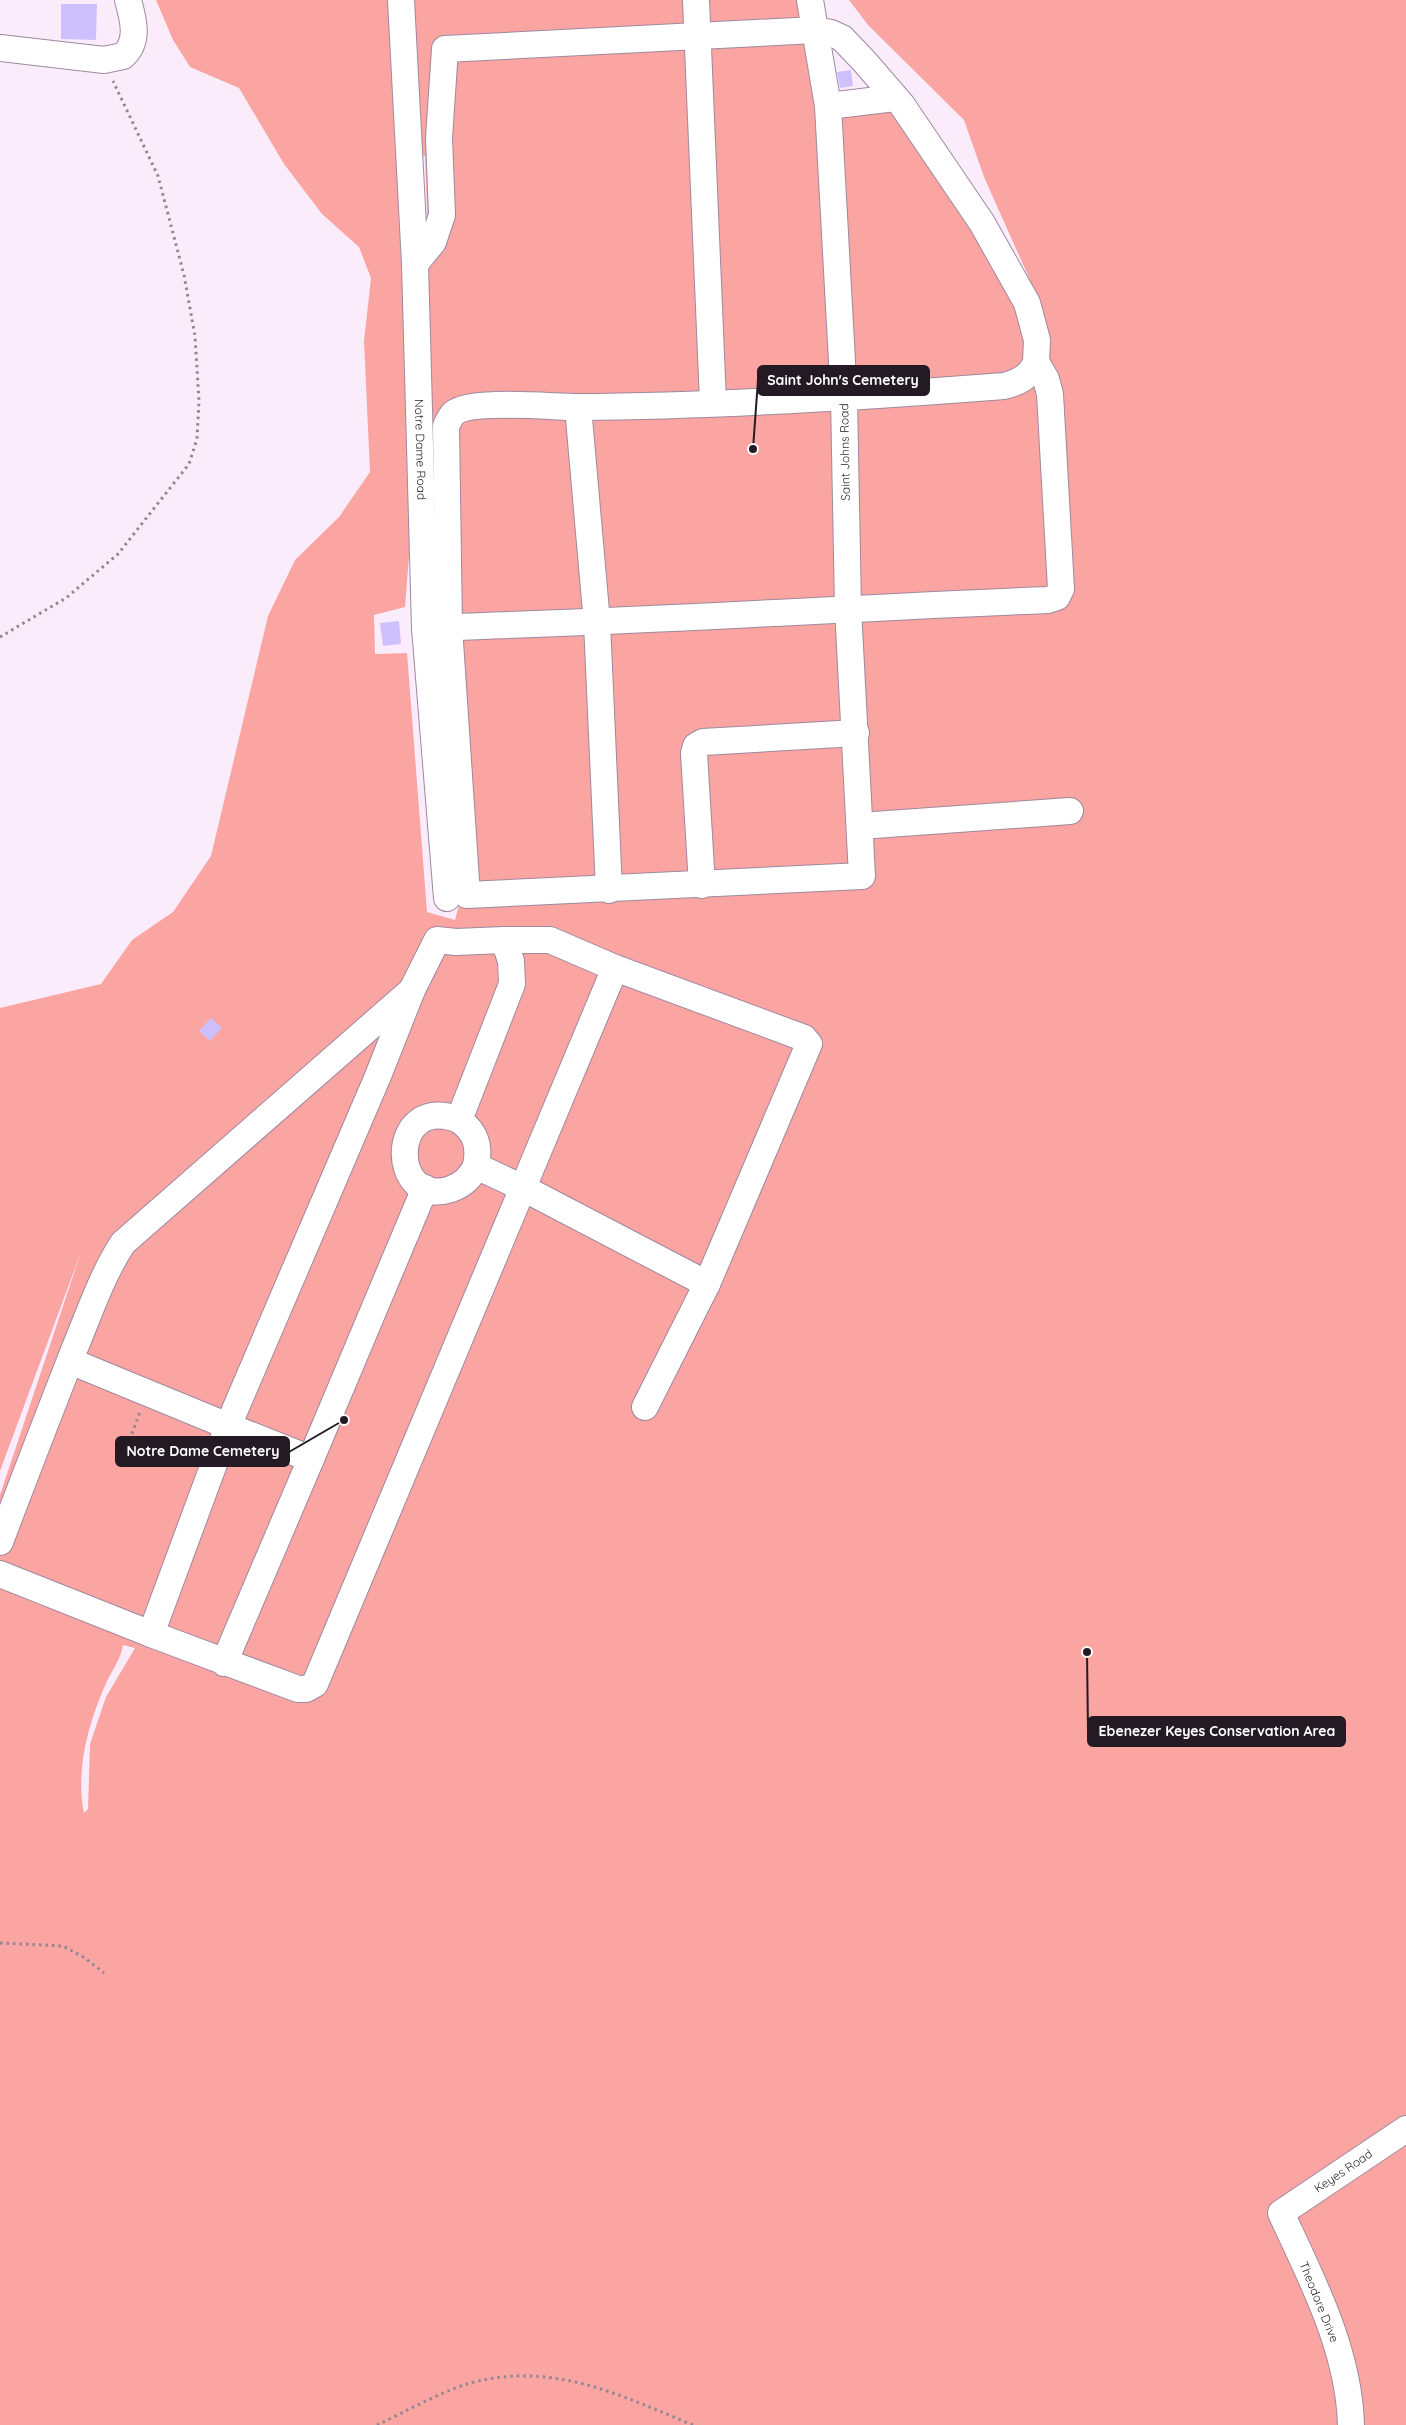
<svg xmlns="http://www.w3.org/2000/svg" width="1406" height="2425" viewBox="0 0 1406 2425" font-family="Quicksand,sans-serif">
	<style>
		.green { fill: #faa5a2; fill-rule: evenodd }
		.building { fill: #cec0fd }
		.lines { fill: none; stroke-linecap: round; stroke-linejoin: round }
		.minor-casing { stroke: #9f88a1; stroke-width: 28 }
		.path { stroke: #938693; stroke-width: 3; stroke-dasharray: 2.5 4; stroke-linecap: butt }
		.minor { stroke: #fff; stroke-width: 26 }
		.labels { text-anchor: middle; stroke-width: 4; stroke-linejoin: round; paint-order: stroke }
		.street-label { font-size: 12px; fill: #241a24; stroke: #fff }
		.leader { fill: none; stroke: #241a24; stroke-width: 2 }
		.callout-dot { fill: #241a24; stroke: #fff; stroke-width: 2 }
		.callout { fill: #241a24; stroke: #241a24; stroke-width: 2 }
		.callout-label { font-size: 14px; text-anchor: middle; font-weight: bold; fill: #fff }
	</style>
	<rect width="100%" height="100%" fill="#fbecfc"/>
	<!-- green -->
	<path class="green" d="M156,0H390L412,518L405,607L374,615L375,654L407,653L427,912L455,920L459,905L465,903L455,879L423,295L429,261L425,156L416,157L411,0H799L809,41L837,114L918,110L1030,280L984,177L964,120L868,25L849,0H1406V2425H0V1495L81,1252L0,1471V1008L101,984L132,940L173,912L211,856L268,616L295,560L339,517L370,472L364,341L371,278L359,247L322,214L284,164L239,88L190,67L173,40ZM123,1645L135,1648L106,1697L90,1744L88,1809L84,1813C75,1769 89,1721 107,1681C113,1669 121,1658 123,1645Z"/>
	<!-- building -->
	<path class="building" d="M61,4H97L96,40L61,39Z
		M851,70L853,86L840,88L837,72Z
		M399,621L401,644L383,646L380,623Z
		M211,1018L222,1028L210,1041L199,1031Z"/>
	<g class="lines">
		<!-- minor casing -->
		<g class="minor-casing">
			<g id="minor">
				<path id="s1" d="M401,0L415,264L425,628L447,898"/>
				<path d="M696,0L713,402"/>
				<path d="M0,48L104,60L123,56C140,41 133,19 128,0"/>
				<path d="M828,106L895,98"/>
				<path d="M415,264L433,242L442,215L439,138L445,49L815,30L831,33L842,38L864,61L902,105L982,223L1027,303L1037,340L1036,362L1046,379L1050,394L1061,589L1057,597L1048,600C849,608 649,621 449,627L446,426C448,422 450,417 454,413C471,399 552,407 577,407C719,406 862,397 1004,386C1019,382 1030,377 1036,362"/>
				<path d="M578,407L597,623L609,890"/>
				<path d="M425,628L449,627L467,895L862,876L848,608L844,398L828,106L810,0"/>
				<path d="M860,826L1070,811"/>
				<path d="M702,885L694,753L696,746L703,742L856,733"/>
				<path d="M615,968L550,940H504L511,961L512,984L459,1120C387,1092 389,1210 451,1189C462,1185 471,1178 476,1166L523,1188L707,1284"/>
				<path d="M412,990L437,940L456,942L504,940"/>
				<path d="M459,1120C476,1132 480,1146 476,1166"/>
				<path d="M311,1459L425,1188"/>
				<path d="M0,1542C24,1478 49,1414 74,1350C89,1314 102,1275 123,1243L412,990L378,1076L228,1426L70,1361"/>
				<path d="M0,1574L151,1634"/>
				<path d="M224,1663L311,1459L228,1426L151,1634L298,1689H306L315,1684L615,968L804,1038L809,1044L707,1284L645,1407"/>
				<path id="s2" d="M1351,2425C1349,2350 1312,2280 1281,2213L1406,2129"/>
			</g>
		</g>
		<!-- path -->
		<path class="path" d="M0,637L66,598L118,554L189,464L197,439L199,401L195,336L184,275L158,176L113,81
			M125,1452L140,1412
			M0,1943L63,1946L85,1958L104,1973
			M377,2425C405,2412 438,2393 467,2384C551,2360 617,2394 693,2425"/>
		<!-- minor -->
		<use href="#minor" class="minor"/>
	</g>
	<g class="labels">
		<!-- street labels -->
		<g class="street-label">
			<text dy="4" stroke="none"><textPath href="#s1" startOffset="450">Notre Dame Road</textPath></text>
			<text transform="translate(845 452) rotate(-91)" y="4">Saint Johns Road</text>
			<text dy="4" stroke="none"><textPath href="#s2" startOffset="300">Keyes Road</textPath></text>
			<text transform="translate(1319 2302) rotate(68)" y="4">Theodore Drive</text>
		</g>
	</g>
	<!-- callouts -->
	<path class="leader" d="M753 449L758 380M344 1420L289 1452M1087 1652L1088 1731"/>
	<g class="callout-dot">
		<circle cx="753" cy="449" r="5"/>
		<circle cx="344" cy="1420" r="5"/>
		<circle cx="1087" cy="1652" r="5"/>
	</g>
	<g class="callout">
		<rect x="758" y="366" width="171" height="29" rx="5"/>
		<rect x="116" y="1437" width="173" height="29" rx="5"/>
		<rect x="1088" y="1717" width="257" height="29" rx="5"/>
	</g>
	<g class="callout-label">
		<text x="843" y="385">Saint John's Cemetery</text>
		<text x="203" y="1456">Notre Dame Cemetery</text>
		<text x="1217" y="1736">Ebenezer Keyes Conservation Area</text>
	</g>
</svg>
